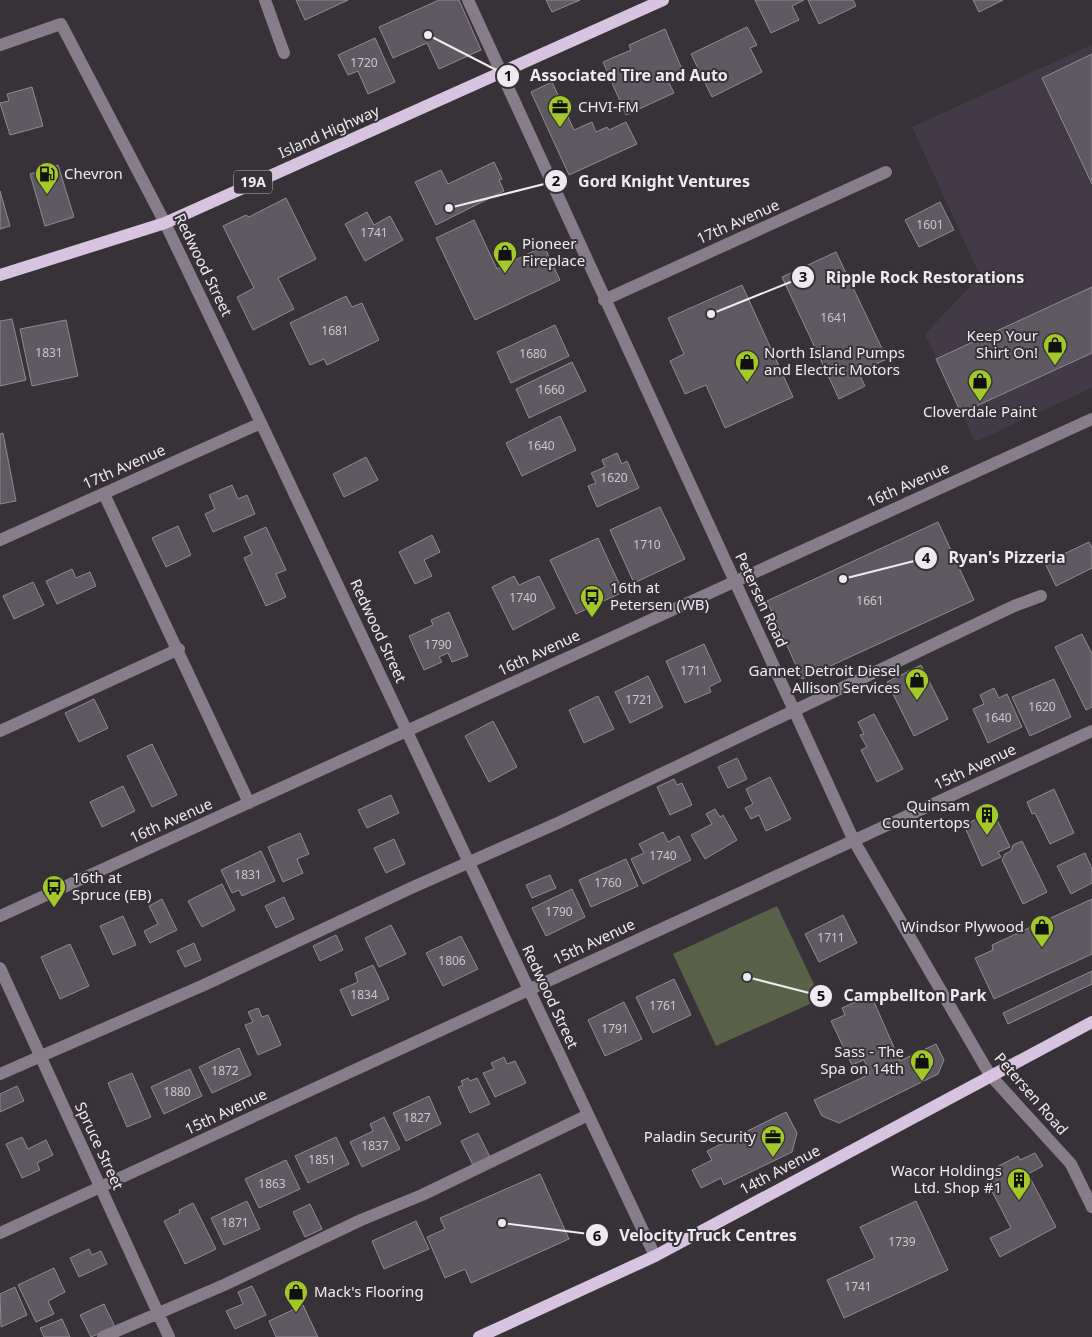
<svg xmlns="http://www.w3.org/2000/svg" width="1092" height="1337" viewBox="0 0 1092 1337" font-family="'Noto Sans',sans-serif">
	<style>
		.built { fill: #423a46 }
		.green { fill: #596148 }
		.building { fill: #5f5a61; stroke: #908a92 }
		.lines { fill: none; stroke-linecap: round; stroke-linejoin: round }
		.minor { stroke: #867c8a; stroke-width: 12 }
		.major { stroke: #d8c3e1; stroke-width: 12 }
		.labels { text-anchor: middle; stroke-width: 4; stroke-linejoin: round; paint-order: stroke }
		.number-label { font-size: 12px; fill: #cac7cc }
		.shield { fill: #363238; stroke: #b7b4b9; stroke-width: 1 }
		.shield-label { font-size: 14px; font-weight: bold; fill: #eeebf0 }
		.poi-label { font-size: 15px; fill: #eeebf0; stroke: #363238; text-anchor: start }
		.street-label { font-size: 15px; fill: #eeebf0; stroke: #363238 }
		.leader { fill: none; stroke: #eeebf0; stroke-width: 2 }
		.callout-dot { fill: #eeebf0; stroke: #363238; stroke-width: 2 }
		.mark-label { font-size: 15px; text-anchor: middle; font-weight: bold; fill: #111 }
		.callout-label { font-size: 16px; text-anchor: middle; font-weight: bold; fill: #eeebf0; stroke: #363238; stroke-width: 4; stroke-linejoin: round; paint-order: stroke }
	</style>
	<rect width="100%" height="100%" fill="#363238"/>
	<!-- built -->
	<path class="built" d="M1092,45V388L975,442L925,334L980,276L912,127Z"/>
	<!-- green -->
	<path class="green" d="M777,906L821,999L716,1046L673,954Z"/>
	<!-- building -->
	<path class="building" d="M296,0H348L305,20Z
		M439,0H459L481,50L439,69L427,43L393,58L379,27Z
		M546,0H580L552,12Z
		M755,0H804L792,6L799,20L771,33Z
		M808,0H853L856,6L819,24Z
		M973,0H1003L979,12Z
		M747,27L757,45L750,48L762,72L712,97L691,54Z
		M665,29L684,74L668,81L674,93L626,115L603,62L631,50L629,45Z
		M375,38L395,82L368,94L358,71L348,75L338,55Z
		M1092,54V184L1042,78Z
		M552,82L574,130L592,122L596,132L607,127L609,130L626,122L637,144L569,175L531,92Z
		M32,87L43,126L10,135L0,103L9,101L7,94Z
		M494,162L502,179L499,180L504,191L436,225L415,182L441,170L448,184Z
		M58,165L74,217L45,226L30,174Z
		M0,191L10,226L0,229Z
		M286,198L316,259L278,278L294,309L253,330L237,297L254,288L223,226L246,215L249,217Z
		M940,202L954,230L919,247L905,220Z
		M367,212L374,225L390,216L403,240L365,261L345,224Z
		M474,220L497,269L544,246L560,280L475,320L436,238Z
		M836,252L887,359L858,372L865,386L839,399L782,277Z
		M742,285L793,397L725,428L706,385L685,394L670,361L684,354L668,318Z
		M1092,287V353L961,413L936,359Z
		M346,296L352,307L362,303L379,340L327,365L324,359L310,365L290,323Z
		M12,319L26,380L0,386V321Z
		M66,320L78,376L32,386L20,329Z
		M555,325L569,356L511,383L497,352Z
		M572,362L586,391L529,418L516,389Z
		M560,416L576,450L522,476L506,443Z
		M3,433L16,501L0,504V434Z
		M617,453L622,464L627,461L639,488L597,507L588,486L596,483L591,473L605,467L602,460Z
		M366,457L378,480L344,497L333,474Z
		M232,485L238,499L247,495L255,514L213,532L205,514L215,509L209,495Z
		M660,507L685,559L634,583L610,530Z
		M938,522L974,600L802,679L767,601Z
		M178,526L191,555L166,567L152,538Z
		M266,527L286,570L276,574L286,597L266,606L244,558L252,554L244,537Z
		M432,535L440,552L424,560L432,576L415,584L399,552Z
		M598,538L623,592L576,614L550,560Z
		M1089,542L1092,548V568L1056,586L1045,563Z
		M72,569L76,578L90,572L96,586L57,604L46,581Z
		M514,576L519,585L539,576L555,608L513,630L492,587Z
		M33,582L44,605L14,619L3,596Z
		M449,612L468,656L452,662L448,653L439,657L442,662L424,670L409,636L433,625L431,620Z
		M1082,634L1092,654V707L1086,710L1055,647Z
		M704,644L721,681L709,687L711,692L685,703L666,661Z
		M921,665L948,719L914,736L887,682Z
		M648,676L663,707L630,723L615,692Z
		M1054,679L1071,717L1030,736L1012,697Z
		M994,688L999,698L1007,694L1022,727L988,743L973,709L984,704L980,695Z
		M598,696L614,729L584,743L569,710Z
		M94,699L108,728L79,742L65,713Z
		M874,714L903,769L877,782L861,750L867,747L860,735L864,734L858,722Z
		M493,721L517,767L489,782L465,736Z
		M152,744L177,795L152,807L127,756Z
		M737,758L747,779L728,788L718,767Z
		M770,777L791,819L766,831L759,815L751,819L745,808L753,804L746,789Z
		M674,779L677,785L682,783L692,805L670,815L657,787Z
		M123,786L135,811L102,827L90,802Z
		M1054,789L1074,833L1050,844L1035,813L1032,814L1027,802Z
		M391,795L399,813L367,828L358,810Z
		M715,809L720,817L723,815L737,840L705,859L691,835L712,824L706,814Z
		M993,811L1010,847L998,852L1001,857L982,866L964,825Z
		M663,832L668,842L679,836L691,860L643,884L631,859L644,853L639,844Z
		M300,833L309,854L297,859L303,873L283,882L268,847Z
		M394,839L405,864L386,873L374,848Z
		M1022,841L1047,892L1023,904L1002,860L1005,854L1011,851L1013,845Z
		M261,851L275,881L242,896L239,890L232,893L221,870Z
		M1085,853L1092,869V883L1071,894L1057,866Z
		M626,859L638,886L591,907L579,880Z
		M550,875L556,888L532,898L526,885Z
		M222,884L235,910L202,927L188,901Z
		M572,889L585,917L546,936L532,908Z
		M284,897L294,919L276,928L265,906Z
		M162,899L177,930L150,943L144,931L158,924L149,906Z
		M1092,899V954L994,999L975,958L993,950L992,945Z
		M843,915L857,943L819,962L805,934Z
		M123,916L136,945L113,955L100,926Z
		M391,925L406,954L379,967L365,938Z
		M336,935L343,950L320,961L313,946Z
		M461,936L478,969L443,986L426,953Z
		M194,943L201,960L185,967L177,951Z
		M70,944L89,986L60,999L41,957Z
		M373,965L389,999L352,1016L340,990L358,982L355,973Z
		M1092,971V984L1008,1024L1003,1013Z
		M674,979L691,1015L653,1033L636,997Z
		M871,995L900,1061L936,1044L944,1060L938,1074L839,1123L822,1116L814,1100L870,1074L864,1060L852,1065L831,1021L845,1015L842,1008Z
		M624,1002L642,1039L605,1056L588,1020Z
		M258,1008L262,1017L268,1015L281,1045L258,1055L245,1025L253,1022L248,1012Z
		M239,1048L251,1075L212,1093L199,1067Z
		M504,1057L507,1064L515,1061L526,1083L495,1097L483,1073L494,1069L491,1063Z
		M190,1069L202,1096L164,1114L151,1087Z
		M132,1073L151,1117L127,1127L108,1083Z
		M468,1078L470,1081L477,1078L490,1104L470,1113L458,1087L463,1085L461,1081Z
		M17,1086L24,1101L0,1112V1094Z
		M429,1096L441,1124L406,1141L393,1113Z
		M786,1112L797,1133L792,1152L724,1185L721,1178L701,1188L692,1170L712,1160L707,1151Z
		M384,1117L400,1149L362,1167L350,1142L373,1131L370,1124Z
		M478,1133L490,1157L473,1165L461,1141Z
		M22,1137L28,1149L46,1140L53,1155L37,1163L40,1170L22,1178L6,1144Z
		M336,1137L349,1164L308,1183L295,1156Z
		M1035,1153L1043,1166L1028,1174L1056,1227L1000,1257L990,1238L1011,1228L983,1174L1018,1156L1020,1160Z
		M286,1160L300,1189L259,1208L245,1179Z
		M540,1174L569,1239L471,1283L465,1269L445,1278L427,1237L445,1229L440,1218Z
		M247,1201L260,1229L224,1245L211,1218Z
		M916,1201L948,1270L844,1318L827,1280L875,1258L860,1227Z
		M193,1203L216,1249L185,1264L164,1221L180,1213L179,1210Z
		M310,1204L322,1229L305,1237L293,1212Z
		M416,1221L429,1249L384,1269L372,1241Z
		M89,1249L92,1255L101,1251L107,1264L79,1277L70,1258Z
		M54,1268L65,1292L48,1301L54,1314L36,1322L18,1285Z
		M252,1286L266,1315L235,1329L226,1311L243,1304L238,1292Z
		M15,1287L27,1315L1,1327L0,1294Z
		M104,1304L115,1327L91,1337L80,1315Z
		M303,1305L318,1337H276L269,1321Z
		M62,1319L70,1337H44L40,1328Z"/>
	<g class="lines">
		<!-- minor -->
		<path class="minor" d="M265,0L284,53
			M468,0L854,841L990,1075L1071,1164L1092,1207
			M0,45L61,24L165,223L261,423L655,1256
			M604,300L886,172
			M104,494L249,803
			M0,540L261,423
			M0,731L179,649
			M0,916L1092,419
			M0,968L169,1337
			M0,1074L204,985L411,888L560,822L1014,606L1041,596
			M0,1233L1092,731
			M103,1337L224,1285L361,1220L422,1195L588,1115"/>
		<!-- major -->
		<path class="major" d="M0,275L165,223L663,0
			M479,1337L655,1256L1092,1022"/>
	</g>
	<!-- icons -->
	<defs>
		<g id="office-pin" transform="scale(1.25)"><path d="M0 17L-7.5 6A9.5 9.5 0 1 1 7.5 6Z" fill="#a2c928" stroke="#363238"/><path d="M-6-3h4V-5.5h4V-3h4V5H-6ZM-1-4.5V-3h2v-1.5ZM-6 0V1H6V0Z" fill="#111"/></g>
		<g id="fuel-pin" transform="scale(1.25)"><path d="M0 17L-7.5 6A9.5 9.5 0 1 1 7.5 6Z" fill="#a2c928" stroke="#363238"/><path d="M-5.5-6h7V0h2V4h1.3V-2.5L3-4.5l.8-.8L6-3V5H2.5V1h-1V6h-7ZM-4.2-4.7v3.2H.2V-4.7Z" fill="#111"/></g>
		<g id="shop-pin" transform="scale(1.25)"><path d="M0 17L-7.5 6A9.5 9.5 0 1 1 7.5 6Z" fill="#a2c928" stroke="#363238"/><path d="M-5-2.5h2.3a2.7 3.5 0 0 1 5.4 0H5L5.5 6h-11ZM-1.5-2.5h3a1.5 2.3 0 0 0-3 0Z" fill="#111"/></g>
		<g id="bus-pin" transform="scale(1.25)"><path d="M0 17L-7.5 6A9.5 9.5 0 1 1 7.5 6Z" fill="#a2c928" stroke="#363238"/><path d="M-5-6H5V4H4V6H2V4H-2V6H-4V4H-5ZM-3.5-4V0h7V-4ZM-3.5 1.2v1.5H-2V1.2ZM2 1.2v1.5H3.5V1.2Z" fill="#111"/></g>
		<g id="building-pin" transform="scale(1.25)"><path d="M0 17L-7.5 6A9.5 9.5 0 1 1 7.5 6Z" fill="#a2c928" stroke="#363238"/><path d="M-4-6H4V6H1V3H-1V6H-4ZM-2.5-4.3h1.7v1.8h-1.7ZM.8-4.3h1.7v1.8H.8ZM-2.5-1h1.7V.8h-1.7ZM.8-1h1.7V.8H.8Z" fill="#111"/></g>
	</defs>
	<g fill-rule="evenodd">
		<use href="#office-pin" x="560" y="107"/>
		<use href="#fuel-pin" x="47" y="174"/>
		<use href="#shop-pin" x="505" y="253"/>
		<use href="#shop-pin" x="1055" y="345"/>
		<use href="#shop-pin" x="747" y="362"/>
		<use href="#shop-pin" x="980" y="381"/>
		<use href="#bus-pin" x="592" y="597"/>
		<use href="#shop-pin" x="917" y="680"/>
		<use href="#building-pin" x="987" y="815"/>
		<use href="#bus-pin" x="54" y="887"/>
		<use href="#shop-pin" x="1042" y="927"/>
		<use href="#shop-pin" x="922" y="1061"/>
		<use href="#office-pin" x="773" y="1137"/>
		<use href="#building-pin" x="1019" y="1180"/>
		<use href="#shop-pin" x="296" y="1292"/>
	</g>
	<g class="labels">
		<!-- number labels -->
		<g class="number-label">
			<text x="364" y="67">1720</text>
			<text x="930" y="229">1601</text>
			<text x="374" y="237">1741</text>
			<text x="834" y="322">1641</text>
			<text x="335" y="335">1681</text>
			<text x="49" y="357">1831</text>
			<text x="533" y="358">1680</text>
			<text x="551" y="394">1660</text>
			<text x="541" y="450">1640</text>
			<text x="614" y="482">1620</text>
			<text x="647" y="549">1710</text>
			<text x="523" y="602">1740</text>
			<text x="870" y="605">1661</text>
			<text x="438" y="649">1790</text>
			<text x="694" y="675">1711</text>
			<text x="639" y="704">1721</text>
			<text x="1042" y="711">1620</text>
			<text x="998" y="722">1640</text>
			<text x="663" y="860">1740</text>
			<text x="248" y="879">1831</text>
			<text x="608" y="887">1760</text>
			<text x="559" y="916">1790</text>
			<text x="831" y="942">1711</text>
			<text x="452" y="965">1806</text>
			<text x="364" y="999">1834</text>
			<text x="663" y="1010">1761</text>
			<text x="615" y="1033">1791</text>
			<text x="225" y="1075">1872</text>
			<text x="177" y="1096">1880</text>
			<text x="417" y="1122">1827</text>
			<text x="375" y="1150">1837</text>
			<text x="322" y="1164">1851</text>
			<text x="272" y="1188">1863</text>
			<text x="235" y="1227">1871</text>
			<text x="902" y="1246">1739</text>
			<text x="858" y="1291">1741</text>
		</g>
		<!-- shield labels -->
		<rect class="shield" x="234" y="170.5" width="38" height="23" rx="4"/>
		<g class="shield-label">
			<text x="253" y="187">19A</text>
		</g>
		<!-- poi labels -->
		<g class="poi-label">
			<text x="578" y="112">CHVI-FM</text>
			<text x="64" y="179">Chevron</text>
			<text x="522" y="249">Pioneer<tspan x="522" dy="17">Fireplace</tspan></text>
			<text x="1038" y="341" text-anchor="end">Keep Your<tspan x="1038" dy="17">Shirt On!</tspan></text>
			<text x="764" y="358">North Island Pumps<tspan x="764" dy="17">and Electric Motors</tspan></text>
			<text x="980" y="417" text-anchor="middle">Cloverdale Paint</text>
			<text x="610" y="593">16th at<tspan x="610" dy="17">Petersen (WB)</tspan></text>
			<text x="900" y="676" text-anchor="end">Gannet Detroit Diesel<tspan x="900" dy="17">Allison Services</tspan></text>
			<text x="970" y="811" text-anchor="end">Quinsam<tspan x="970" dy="17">Countertops</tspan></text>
			<text x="72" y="883">16th at<tspan x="72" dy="17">Spruce (EB)</tspan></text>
			<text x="1024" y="932" text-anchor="end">Windsor Plywood</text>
			<text x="904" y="1057" text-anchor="end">Sass - The<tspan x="904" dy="17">Spa on 14th</tspan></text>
			<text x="756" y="1142" text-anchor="end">Paladin Security</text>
			<text x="1002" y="1176" text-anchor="end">Wacor Holdings<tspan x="1002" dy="17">Ltd. Shop #1</tspan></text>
			<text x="314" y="1297">Mack's Flooring</text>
		</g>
		<!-- street labels -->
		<g class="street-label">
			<text transform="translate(329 132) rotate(-24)" y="5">Island Highway</text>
			<text transform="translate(738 222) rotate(-24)" y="5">17th Avenue</text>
			<text transform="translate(203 265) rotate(64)" y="5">Redwood Street</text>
			<text transform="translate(124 467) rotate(-24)" y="5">17th Avenue</text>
			<text transform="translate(908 485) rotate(-24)" y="5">16th Avenue</text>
			<text transform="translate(761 600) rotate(65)" y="5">Petersen Road</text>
			<text transform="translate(378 631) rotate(65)" y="5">Redwood Street</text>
			<text transform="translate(539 653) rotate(-25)" y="5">16th Avenue</text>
			<text transform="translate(975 767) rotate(-25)" y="5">15th Avenue</text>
			<text transform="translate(171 821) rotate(-24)" y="5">16th Avenue</text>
			<text transform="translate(594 942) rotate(-25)" y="5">15th Avenue</text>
			<text transform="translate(550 997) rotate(65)" y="5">Redwood Street</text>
			<text transform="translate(1031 1094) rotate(49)" y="5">Petersen Road</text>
			<text transform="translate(226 1112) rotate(-25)" y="5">15th Avenue</text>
			<text transform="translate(99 1146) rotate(65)" y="5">Spruce Street</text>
			<text transform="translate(780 1170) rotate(-28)" y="5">14th Avenue</text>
		</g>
	</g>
	<!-- callouts -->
	<path class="leader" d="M428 35L508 76M449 208L556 181M711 314L803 277M843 579L926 558M747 977L821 996M502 1223L597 1235"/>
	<g class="callout-dot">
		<circle cx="428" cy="35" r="5"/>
		<circle cx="449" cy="208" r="5"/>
		<circle cx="711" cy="314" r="5"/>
		<circle cx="843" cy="579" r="5"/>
		<circle cx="747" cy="977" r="5"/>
		<circle cx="502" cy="1223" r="5"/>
		<circle cx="508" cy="76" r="12"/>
		<circle cx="556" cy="181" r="12"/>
		<circle cx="803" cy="277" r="12"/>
		<circle cx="926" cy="558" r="12"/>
		<circle cx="821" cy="996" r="12"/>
		<circle cx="597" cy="1235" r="12"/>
	</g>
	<g class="mark-label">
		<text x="508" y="81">1</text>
		<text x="556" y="186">2</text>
		<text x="803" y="282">3</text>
		<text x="926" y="563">4</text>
		<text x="821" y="1001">5</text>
		<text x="597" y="1241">6</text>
	</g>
	<g class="callout-label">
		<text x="629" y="81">Associated Tire and Auto</text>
		<text x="664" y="187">Gord Knight Ventures</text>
		<text x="925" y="283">Ripple Rock Restorations</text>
		<text x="1007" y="563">Ryan's Pizzeria</text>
		<text x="915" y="1001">Campbellton Park</text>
		<text x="708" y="1241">Velocity Truck Centres</text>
	</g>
</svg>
